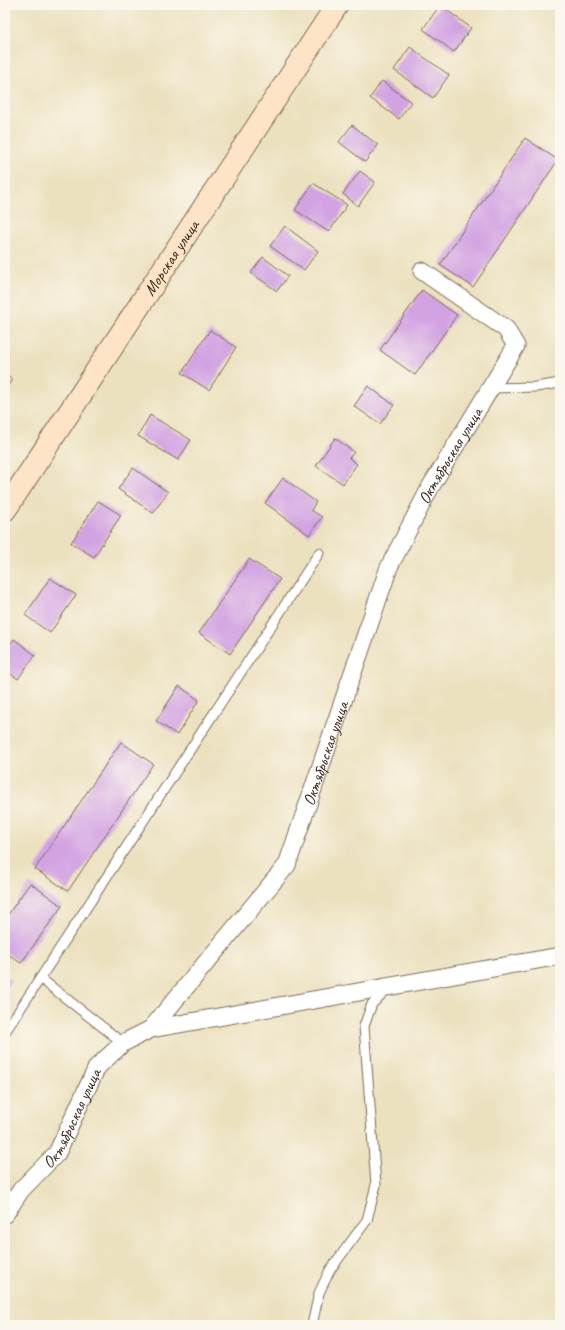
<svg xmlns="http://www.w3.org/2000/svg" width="565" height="1330" viewBox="0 0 565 1330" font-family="Caveat,sans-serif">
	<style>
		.building { fill: #d2a2e2 }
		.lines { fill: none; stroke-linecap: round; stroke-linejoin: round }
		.lane-casing { stroke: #796a56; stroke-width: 11 }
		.street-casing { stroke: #796a56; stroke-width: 19 }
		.secondary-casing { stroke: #796a56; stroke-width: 24 }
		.lane { stroke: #fff; stroke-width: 9 }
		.street { stroke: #fff; stroke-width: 17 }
		.secondary { stroke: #fee4c6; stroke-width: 22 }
		.labels { text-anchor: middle; stroke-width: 3.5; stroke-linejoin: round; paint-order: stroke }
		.street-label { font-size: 17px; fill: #3b2a1e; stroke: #fbf7ec }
	</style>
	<rect width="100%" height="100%" fill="#fbf7ec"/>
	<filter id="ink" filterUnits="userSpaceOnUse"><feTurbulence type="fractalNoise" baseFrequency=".025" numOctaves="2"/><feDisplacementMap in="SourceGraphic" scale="8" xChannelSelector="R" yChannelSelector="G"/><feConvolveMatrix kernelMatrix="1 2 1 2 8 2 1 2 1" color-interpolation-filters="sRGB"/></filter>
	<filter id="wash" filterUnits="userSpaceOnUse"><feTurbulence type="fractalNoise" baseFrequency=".012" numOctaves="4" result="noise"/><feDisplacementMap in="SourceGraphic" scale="16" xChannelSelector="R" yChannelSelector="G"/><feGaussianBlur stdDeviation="0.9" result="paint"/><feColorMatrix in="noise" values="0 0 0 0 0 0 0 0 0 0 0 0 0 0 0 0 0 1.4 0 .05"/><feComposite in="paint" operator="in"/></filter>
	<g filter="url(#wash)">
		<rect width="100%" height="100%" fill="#ece1bf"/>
		<g id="blocks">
			<!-- building -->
			<path class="building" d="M440,5L471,28L454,52L423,29Z
				M410,47L449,75L433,98L394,70Z
				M382,81L411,102L399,119L370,98Z
				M352,125L378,145L365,162L339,142Z
				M525,138L558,160L473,287L440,265Z
				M360,171L375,182L358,206L343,194Z
				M313,183L347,205L329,232L295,210Z
				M285,226L318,251L304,270L270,246Z
				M263,257L288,276L277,291L251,273Z
				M422,290L457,315L415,375L380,350Z
				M210,330L236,347L209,390L182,373Z
				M5,375L12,379L5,391Z
				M368,386L394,405L380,424L354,406Z
				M150,415L191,440L178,460L138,436Z
				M335,438L354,452L349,458L357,464L343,484L316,466Z
				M133,468L168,492L153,513L118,489Z
				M283,478L316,502L311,510L322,517L309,535L265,503Z
				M98,501L121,515L94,557L71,543Z
				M249,559L280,579L230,654L199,633Z
				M50,578L76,595L50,633L25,615Z
				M14,639L35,655L18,679L5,670V651Z
				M179,686L199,700L177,735L156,721Z
				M121,742L153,764L68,891L35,869Z
				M30,883L62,906L21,963L5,952V919Z
				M5,976L11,980L5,989Z"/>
		</g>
	</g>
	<g filter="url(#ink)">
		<use href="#blocks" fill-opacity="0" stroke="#796a56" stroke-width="1"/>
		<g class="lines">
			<!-- lane casing -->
			<g class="lane-casing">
				<path id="lane" d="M490,388L536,387L560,383
					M40,978L123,1043
					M5,1032L319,553
					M312,1325L319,1293L330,1270L367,1220L376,1185L364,1026L372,1004L387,989"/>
			</g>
			<!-- street casing -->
			<g class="street-casing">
				<g id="street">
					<path d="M151,1029L560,956"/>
					<path id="s1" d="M5,1214L21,1190L57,1153L97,1067L123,1043L151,1029L287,865L389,567L431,486L516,346L506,329L422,271"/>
				</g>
			</g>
			<!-- secondary casing -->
			<g class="secondary-casing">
				<g id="secondary">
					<path id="s2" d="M5,510L337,5"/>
				</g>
			</g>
			<!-- lane -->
			<use href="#lane" class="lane"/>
			<!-- street -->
			<use href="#street" class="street"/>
			<!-- secondary -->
			<use href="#secondary" class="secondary"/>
		</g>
	</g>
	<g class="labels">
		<!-- street labels -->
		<g class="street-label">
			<text dy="6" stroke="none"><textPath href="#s2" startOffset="302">Морская улица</textPath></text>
			<text dy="6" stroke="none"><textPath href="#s1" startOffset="897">Октябрьская улица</textPath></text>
			<text dy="6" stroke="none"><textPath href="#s1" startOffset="573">Октябрьская улица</textPath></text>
			<text dy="6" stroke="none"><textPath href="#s1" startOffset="118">Октябрьская улица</textPath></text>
		</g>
	</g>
	<!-- margin -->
	<rect width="565" height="1330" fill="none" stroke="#fbf7ec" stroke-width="20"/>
</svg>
